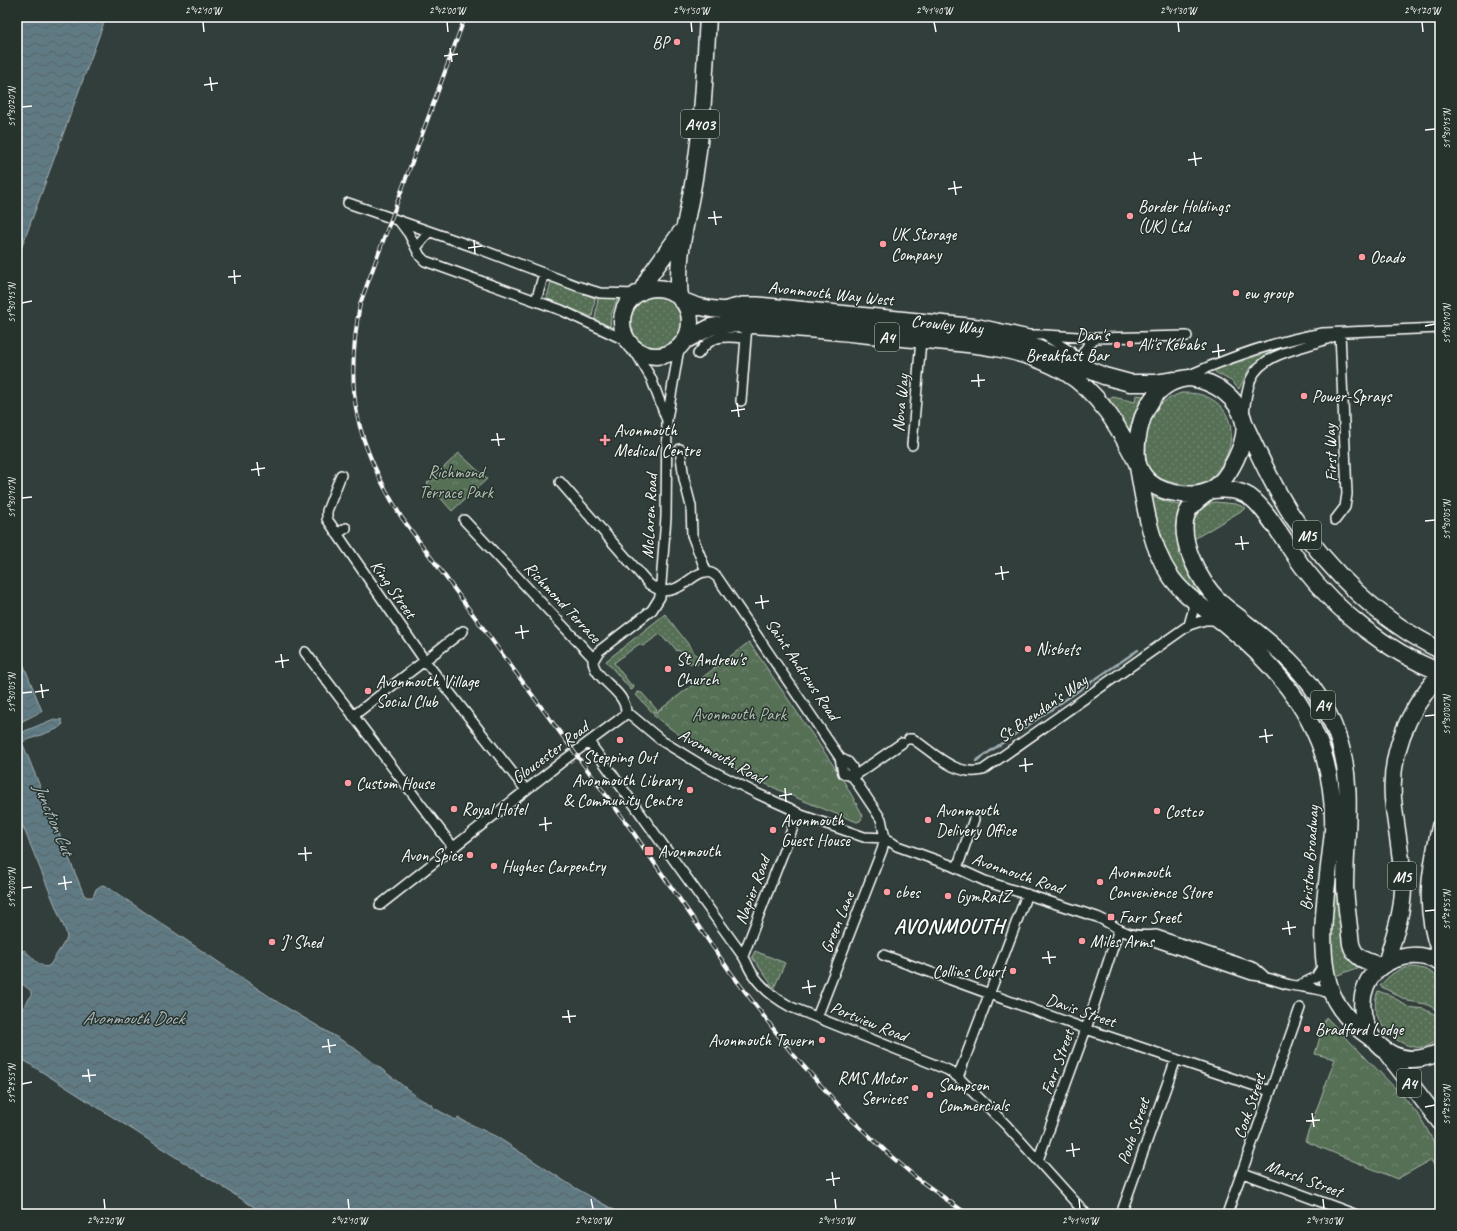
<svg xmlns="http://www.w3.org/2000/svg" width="1457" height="1231" viewBox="0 0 1457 1231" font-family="Caveat,sans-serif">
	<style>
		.grass { fill: url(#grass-dots); stroke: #abb8aa }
		.park { fill: url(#park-crowns); stroke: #abb8aa }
		.water { fill: url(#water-waves); stroke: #a0afb5 }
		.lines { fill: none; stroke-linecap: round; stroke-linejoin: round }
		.stream { stroke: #a0afb5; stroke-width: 2.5 }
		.street-casing { stroke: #fff; stroke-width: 12 }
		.highway-casing { stroke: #fff; stroke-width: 19 }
		.street { stroke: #26332d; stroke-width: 9 }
		.highway { stroke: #26332d; stroke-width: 16 }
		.rail-casing { stroke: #fff; stroke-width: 4 }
		.rail { stroke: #26332d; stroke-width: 2.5; stroke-dasharray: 8; stroke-linecap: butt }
		.ticks { fill: none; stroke: #fff; stroke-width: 1.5 }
		.poi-dot { fill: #ff9aa2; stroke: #26332d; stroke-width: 1.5 }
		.labels { text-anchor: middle; stroke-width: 3; stroke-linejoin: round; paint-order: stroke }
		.shield { fill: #26332d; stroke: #bec2c0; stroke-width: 1 }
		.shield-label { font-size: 16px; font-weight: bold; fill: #fff }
		.poi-label { font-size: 17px; fill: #fff; stroke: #26332d; text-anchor: start }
		.street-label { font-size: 17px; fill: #fff; stroke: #26332d }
		.park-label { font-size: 17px; fill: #b3bfb3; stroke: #26332d }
		.water-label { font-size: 18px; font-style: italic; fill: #b0bcc1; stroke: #26332d }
		.district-label { font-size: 21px; font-weight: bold; letter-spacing: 1px; fill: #fff; stroke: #26332d }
		.neatline { fill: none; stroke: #fff; stroke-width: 1.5 }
		.ticks-label { font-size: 10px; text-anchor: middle; fill: #fff }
	</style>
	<defs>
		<pattern id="grass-dots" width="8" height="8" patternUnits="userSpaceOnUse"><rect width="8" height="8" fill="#577056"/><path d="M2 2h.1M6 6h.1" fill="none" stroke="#70856f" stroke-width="1.8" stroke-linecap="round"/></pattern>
		<pattern id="park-crowns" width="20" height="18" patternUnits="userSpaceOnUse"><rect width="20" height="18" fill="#577056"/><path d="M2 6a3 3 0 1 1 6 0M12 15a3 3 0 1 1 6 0" fill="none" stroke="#70856f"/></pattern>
		<pattern id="water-waves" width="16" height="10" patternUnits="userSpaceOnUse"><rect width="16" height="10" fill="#617a83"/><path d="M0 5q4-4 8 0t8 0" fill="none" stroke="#566368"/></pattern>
	</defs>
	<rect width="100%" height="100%" fill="#323e3b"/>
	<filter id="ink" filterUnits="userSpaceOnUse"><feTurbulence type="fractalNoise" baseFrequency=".025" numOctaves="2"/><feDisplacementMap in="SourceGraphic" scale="8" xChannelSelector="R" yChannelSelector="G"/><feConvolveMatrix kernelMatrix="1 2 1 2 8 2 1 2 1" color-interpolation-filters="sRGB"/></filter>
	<g filter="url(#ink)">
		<!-- grass -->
		<path class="grass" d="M551,282L595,298L592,317L565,306L546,301Z
			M630 323a26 26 0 1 1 52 0a26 26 0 1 1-52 0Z
			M598,298H618L611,315L610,329L595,319Z
			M1271,351L1249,369L1239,389L1231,381L1215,372V370Z
			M1181,393C1189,393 1197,393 1205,396C1236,408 1237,443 1220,467C1215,473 1211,481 1203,484C1195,487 1184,485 1176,483C1167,482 1155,477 1150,469C1145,462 1146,455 1146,446C1147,417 1153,404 1181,393Z
			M1136,395L1144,396V398L1136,410L1129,431L1107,401L1113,397L1135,402Z
			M1150,496L1174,504L1185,505L1180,539L1248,632L1297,678L1291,683L1175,573L1162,544Z
			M1215,502L1236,504L1246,508L1194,539C1190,521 1198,507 1215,502Z
			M665,614L701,661L695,666L692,662L690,664L679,650L677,651L669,641L667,642L660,634L643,646L639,644L614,663L631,685H634L633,689L631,690L606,661Z
			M638,692L642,693L657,710L653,713L636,695Z
			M1309,693L1334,738L1360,967L1335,976L1330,946L1337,818L1301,698Z
			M755,951L785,963L774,988L752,957Z
			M1412,967C1424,968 1433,971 1440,981V1012L1426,1004L1408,1001L1380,986C1389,975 1398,968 1412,967Z
			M1378,991L1392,996L1408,1007L1424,1009L1440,1017C1440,1023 1441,1031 1439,1036C1422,1067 1362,1029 1378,991Z"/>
		<!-- park -->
		<path class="park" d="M459,453L487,479L452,511L427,483Z
			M749,642L842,778L861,812L863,816L860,821L857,822C784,794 713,764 653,715Z
			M1326,1017L1402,1095L1420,1117L1440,1153V1176L1431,1160L1397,1179L1305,1141L1335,1059L1315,1054Z"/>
		<!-- water -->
		<path class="water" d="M17,17H106L17,260Z
			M17,648L42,711L17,724Z
			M54,719L57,721L61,719L63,724L57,729L22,742L84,895L87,897H93L96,889L102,885L106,886L279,1003L353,1047L420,1099L432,1105V1107L456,1120L458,1118L497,1137L572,1186L621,1214H265L17,1056V1017L31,996V991L20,982L17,983V950L21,953L24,950C32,956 37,965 46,967L50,965L67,938L66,932L17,812V731L19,736L25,731Z"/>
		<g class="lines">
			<!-- stream -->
			<path class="stream" d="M976,761L1138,650"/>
			<!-- street casing -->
			<g class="street-casing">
				<path id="street" d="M348,203L477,248L577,286L600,293L638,294
					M400,222L409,234L420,256L425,261L561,310L629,342
					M416,248L429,232
					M536,301L544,273
					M726,306L742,302H758L979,324L1029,335H1044L1070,351L1081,363
					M1045,335L1095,338L1187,336
					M632,346L651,378L666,418
					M698,354C712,334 723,336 746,338
					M1083,366C1080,352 1086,348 1095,338
					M1187,376C1230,357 1276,341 1323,333L1440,328
					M741,401L747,325
					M1244,415C1245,403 1246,391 1251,379C1264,349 1313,348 1339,334
					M912,445L921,340
					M680,449L684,479L691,506L692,535L706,571
					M341,475L327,511V519L425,661L526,790
					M560,482L649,584C652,586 657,589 660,590C685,596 698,559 717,577L840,758L843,773L853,777
					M464,520L594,659
					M1335,520L1345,507L1347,494L1340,333
					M337,534L346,528
					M1189,625L1193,611V601
					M305,652L453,847
					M626,713L632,716L662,741L703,766L758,794L789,808L801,815L864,837L885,838L897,846L950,865L985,881L1097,917C1107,921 1115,928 1125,932C1134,936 1146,936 1156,935L1255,968L1264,976
					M626,713C627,691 594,680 593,661L599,651L652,610L660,597L666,517L667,419L679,348
					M353,716L463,631
					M909,739H913C934,753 956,777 983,770L1189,625L1205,620H1217
					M589,742L743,956C747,962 749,970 754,976C763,989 778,1000 791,1007L948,1070L958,1077L1006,1125L1086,1214
					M853,777L902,743
					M957,868L974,819
					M380,905L563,761L621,718L626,713
					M1146,936L1154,941L1252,975C1266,976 1277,982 1291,985C1305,988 1321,987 1333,996
					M883,955L1086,1029L1270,1091
					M743,956L798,814
					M1298,986L1316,977L1324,964
					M817,1017L882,850L885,838L881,819L853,777L852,767L848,762L840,758
					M958,1077L1027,894
					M1038,1160L1086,1029L1119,929
					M1243,1173L1354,1214
					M1121,1214L1176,1059
					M1227,1214L1300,1008"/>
			</g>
			<!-- highway casing -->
			<g class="highway-casing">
				<path id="highway" d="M622 322a34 34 0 1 1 68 0a34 34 0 1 1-68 0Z
					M641,292L650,275L682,231
					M680,298C675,254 689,215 695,172C703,121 705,68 708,17
					M681,300L696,306L711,309L996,336L1029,345L1104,376L1130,383H1156L1175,380
					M684,341L711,327L731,324C785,326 838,332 891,337C949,343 1014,342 1065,372C1100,393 1119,428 1137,463
					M1190,378C1214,381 1238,397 1244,422C1248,441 1228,481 1211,490C1200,496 1186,495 1175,493C1163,491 1151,486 1144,476C1136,466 1136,454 1137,442C1141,411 1156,380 1190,378Z
					M1244,423C1259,455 1274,488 1293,517C1330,572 1380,621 1440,650
					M1138,467C1144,500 1150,546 1169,574C1183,596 1205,608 1225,624C1267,658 1306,701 1323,753C1331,779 1334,804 1333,831C1329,879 1312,955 1335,1000C1344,1016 1356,1028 1371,1038
					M1212,490C1225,489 1238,489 1250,497C1267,509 1289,549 1303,567C1338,613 1387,651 1440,672
					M1208,492C1201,498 1191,504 1187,513C1177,540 1200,582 1219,601C1225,608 1235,614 1242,620C1258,633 1273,645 1288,659C1309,680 1327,706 1337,735C1355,783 1345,837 1345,887C1346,906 1349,926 1351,944C1355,960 1369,962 1382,966
					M1440,827C1430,873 1423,907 1440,953
					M1440,963C1427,955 1413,954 1399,958C1330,977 1367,1087 1440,1052
					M1386,964C1393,939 1402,916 1403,890C1403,862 1397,835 1394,808C1387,757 1407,711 1440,674
					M1386,1052L1440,1122"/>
			</g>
			<!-- street -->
			<use href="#street" class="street"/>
			<!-- highway -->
			<use href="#highway" class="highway"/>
			<!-- rail casing -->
			<g class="rail-casing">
				<path id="rail" d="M465,17L360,304C344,392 355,442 402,518L628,825L731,973L791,1052L851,1119L892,1157L918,1179L967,1214"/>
			</g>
			<!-- rail -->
			<use href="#rail" class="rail"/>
		</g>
	</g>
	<!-- ticks -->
	<path class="ticks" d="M203,22L204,32M447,22L448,32M691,22L692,32M934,22L936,32M1178,22L1179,32M1422,22L1423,32M450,48L452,62M444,56L458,54M210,77L212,91M204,85L218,83M22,107L32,106M1425,130L1435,129M1194,152L1196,166M1188,160L1202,158M954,181L956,195M948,189L962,187M714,211L716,225M708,218L722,217M474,240L475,254M468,248L482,246M234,270L235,284M228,277L241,276M22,303L32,301M1425,326L1435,324M1218,344L1219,358M1212,352L1225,350M978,374L979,387M971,381L985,380M737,403L739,417M731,411L745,409M497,433L499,446M491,440L505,439M257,462L259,476M251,470L265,468M22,498L32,497M1425,521L1435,520M1241,536L1243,550M1235,544L1249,543M1001,566L1003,580M995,574L1009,572M761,595L763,609M755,603L769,601M521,625L523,639M515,633L529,631M281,654L283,668M275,662L289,660M41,684L43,698M35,692L49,690M22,693L32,692M1425,716L1435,715M1265,729L1267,743M1259,737L1273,735M1025,758L1026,772M1019,766L1033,764M785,788L786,802M779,796L792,794M545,817L546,831M539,825L552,823M305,847L306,861M298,854L312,853M64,876L66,890M58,884L72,882M22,888L32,887M1425,911L1435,910M1288,921L1290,935M1282,929L1296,927M1048,951L1050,964M1042,958L1056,957M808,980L810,994M802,988L816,986M568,1010L570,1023M562,1017L576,1016M328,1039L330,1053M322,1047L336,1045M88,1069L90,1082M82,1076L96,1075M22,1084L32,1082M1425,1107L1435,1105M1312,1113L1314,1127M1306,1121L1320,1120M1072,1143L1074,1157M1066,1151L1080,1149M832,1172L834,1186M826,1180L840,1178M104,1199L105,1209M348,1199L349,1209M591,1199L593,1209M835,1199L836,1209M1079,1199L1080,1209M1323,1199L1324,1209"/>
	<!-- markers -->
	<g class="poi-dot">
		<circle cx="677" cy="42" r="4"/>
		<circle cx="1130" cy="216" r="4"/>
		<circle cx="883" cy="244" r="4"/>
		<circle cx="1362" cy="257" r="4"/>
		<circle cx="1236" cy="293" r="4"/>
		<circle cx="1130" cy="344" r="4"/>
		<circle cx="1117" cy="345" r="4"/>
		<circle cx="1304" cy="396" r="4"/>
		<path d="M603 434h4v4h4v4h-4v4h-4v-4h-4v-4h4z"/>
		<circle cx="1028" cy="649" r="4"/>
		<circle cx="668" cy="669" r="4"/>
		<circle cx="368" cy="691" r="4"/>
		<circle cx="620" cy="740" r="4"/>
		<circle cx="348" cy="783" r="4"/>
		<circle cx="690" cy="790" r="4"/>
		<circle cx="454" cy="809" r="4"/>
		<circle cx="1157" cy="811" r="4"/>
		<circle cx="928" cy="820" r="4"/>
		<circle cx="773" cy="830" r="4"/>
		<rect x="644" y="846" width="10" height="10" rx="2"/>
		<circle cx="470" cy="855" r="4"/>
		<circle cx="494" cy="866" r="4"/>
		<circle cx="1100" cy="882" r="4"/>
		<circle cx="887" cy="892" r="4"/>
		<circle cx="948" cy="896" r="4"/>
		<rect x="1107" y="913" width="8" height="8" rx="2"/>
		<circle cx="1082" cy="941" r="4"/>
		<circle cx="272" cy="942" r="4"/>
		<circle cx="1013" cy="971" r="4"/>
		<circle cx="1307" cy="1029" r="4"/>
		<circle cx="822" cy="1040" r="4"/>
		<circle cx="915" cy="1088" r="4"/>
		<circle cx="930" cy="1095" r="4"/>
	</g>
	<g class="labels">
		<!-- shield labels -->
		<g class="shield">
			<rect x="681" y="110" width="38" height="28" rx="3"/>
			<rect x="875" y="323" width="24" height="28" rx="3"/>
			<rect x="1293" y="521" width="28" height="28" rx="3"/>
			<rect x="1311" y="691" width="24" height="28" rx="3"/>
			<rect x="1388" y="862" width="28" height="28" rx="3"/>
			<rect x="1397" y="1069" width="24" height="28" rx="3"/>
		</g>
		<g class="shield-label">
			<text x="700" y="130">A403</text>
			<text x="887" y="343">A4</text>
			<text x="1307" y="541">M5</text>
			<text x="1323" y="711">A4</text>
			<text x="1402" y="882">M5</text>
			<text x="1409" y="1089">A4</text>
		</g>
		<!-- poi labels -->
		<g class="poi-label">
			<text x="669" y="48" text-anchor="end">BP</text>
			<text x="1138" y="212">Border Holdings<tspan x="1138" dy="20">(UK) Ltd</tspan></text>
			<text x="891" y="240">UK Storage<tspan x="891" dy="20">Company</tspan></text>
			<text x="1370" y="263">Ocado</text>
			<text x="1244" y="299">ew group</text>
			<text x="1109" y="341" text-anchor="end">Dan's<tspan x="1109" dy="20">Breakfast Bar</tspan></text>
			<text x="1138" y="350">Ali's Kebabs</text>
			<text x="1312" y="402">Power-Sprays</text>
			<text x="614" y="436">Avonmouth<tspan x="614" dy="20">Medical Centre</tspan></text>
			<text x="1036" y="655">Nisbets</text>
			<text x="676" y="665">St Andrew's<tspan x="676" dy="20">Church</tspan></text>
			<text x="376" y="687">Avonmouth Village<tspan x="376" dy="20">Social Club</tspan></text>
			<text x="620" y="763" text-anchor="middle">Stepping Out</text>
			<text x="682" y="786" text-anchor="end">Avonmouth Library<tspan x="682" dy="20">&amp; Community Centre</tspan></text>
			<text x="356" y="789">Custom House</text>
			<text x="462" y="815">Royal Hotel</text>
			<text x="936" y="816">Avonmouth<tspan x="936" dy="20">Delivery Office</tspan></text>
			<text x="1165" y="817">Costco</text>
			<text x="781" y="826">Avonmouth<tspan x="781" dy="20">Guest House</tspan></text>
			<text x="658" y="857">Avonmouth</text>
			<text x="462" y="861" text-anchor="end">Avon Spice</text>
			<text x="502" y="872">Hughes Carpentry</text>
			<text x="1108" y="878">Avonmouth<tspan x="1108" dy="20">Convenience Store</tspan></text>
			<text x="895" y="898">cbes</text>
			<text x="956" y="902">GymRatZ</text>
			<text x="1119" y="923">Farr Sreet</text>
			<text x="1090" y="947">Miles Arms</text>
			<text x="280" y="948">'J' Shed</text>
			<text x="1005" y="977" text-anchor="end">Collins Court</text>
			<text x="1315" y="1035">Bradford Lodge</text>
			<text x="814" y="1046" text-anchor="end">Avonmouth Tavern</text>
			<text x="907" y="1084" text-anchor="end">RMS Motor<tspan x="907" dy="20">Services</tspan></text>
			<text x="938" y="1091">Sampson<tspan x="938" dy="20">Commercials</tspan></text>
		</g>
		<!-- street labels -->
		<g class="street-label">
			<text transform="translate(831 293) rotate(6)" y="6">Avonmouth Way West</text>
			<text transform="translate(947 324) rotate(6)" y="6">Crowley Way</text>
			<text transform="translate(900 403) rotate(-85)" y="6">Nova Way</text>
			<text transform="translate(1330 453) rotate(-92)" y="6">First Way</text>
			<text transform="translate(649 516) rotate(-87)" y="6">McLaren Road</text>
			<text transform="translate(394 589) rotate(55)" y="6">King Street</text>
			<text transform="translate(563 602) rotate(47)" y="6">Richmond Terrace</text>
			<text transform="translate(803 669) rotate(56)" y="6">Saint Andrews Road</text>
			<text transform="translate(1042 708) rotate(-35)" y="6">St Brendan's Way</text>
			<text transform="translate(550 752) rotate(-37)" y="6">Gloucester Road</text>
			<text transform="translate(722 756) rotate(29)" y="6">Avonmouth Road</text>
			<text transform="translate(1309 858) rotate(-86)" y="6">Bristow Broadway</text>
			<text transform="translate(1018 873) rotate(19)" y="6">Avonmouth Road</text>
			<text transform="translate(752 890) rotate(-69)" y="6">Napier Road</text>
			<text transform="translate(837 922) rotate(-68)" y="6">Green Lane</text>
			<text transform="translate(1081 1010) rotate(19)" y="6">Davis Street</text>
			<text transform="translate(869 1021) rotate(22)" y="6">Portview Road</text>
			<text transform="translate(1057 1062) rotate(-70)" y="6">Farr Street</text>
			<text transform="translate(1249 1106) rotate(-71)" y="6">Cook Street</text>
			<text transform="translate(1133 1131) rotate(-71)" y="6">Poole Street</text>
			<text transform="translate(1304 1178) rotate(20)" y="6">Marsh Street</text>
		</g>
		<!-- park labels -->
		<g class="park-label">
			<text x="456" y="478">Richmond<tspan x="456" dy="20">Terrace Park</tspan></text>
			<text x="739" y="720">Avonmouth Park</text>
		</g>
		<!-- water labels -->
		<g class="water-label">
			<text transform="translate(54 819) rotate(67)" y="6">Junction Cut</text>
			<text x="133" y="1024">Avonmouth Dock</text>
		</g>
		<!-- district labels -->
		<g class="district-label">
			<text x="949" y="933">AVONMOUTH</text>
		</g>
	</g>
	<!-- margin -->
	<rect width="1457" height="1231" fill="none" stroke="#26332d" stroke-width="44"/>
	<rect x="22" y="22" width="1413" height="1187" class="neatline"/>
	<g class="ticks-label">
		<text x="203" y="14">2°42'10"W</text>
		<text x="447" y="14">2°42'00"W</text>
		<text x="691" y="14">2°41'50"W</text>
		<text x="934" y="14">2°41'40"W</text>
		<text x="1178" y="14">2°41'30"W</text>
		<text x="1422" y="14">2°41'20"W</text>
		<text transform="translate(11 107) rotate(-90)" y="4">51°30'20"N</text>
		<text transform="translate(1446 129) rotate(-90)" y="4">51°30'15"N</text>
		<text transform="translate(11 303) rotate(-90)" y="4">51°30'15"N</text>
		<text transform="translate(1446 324) rotate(-90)" y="4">51°30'10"N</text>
		<text transform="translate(11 498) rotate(-90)" y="4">51°30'10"N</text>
		<text transform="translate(1446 520) rotate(-90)" y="4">51°30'05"N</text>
		<text transform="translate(11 693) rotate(-90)" y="4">51°30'05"N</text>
		<text transform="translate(1446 715) rotate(-90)" y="4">51°30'00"N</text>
		<text transform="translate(11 888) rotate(-90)" y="4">51°30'00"N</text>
		<text transform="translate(1446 910) rotate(-90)" y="4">51°29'55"N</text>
		<text transform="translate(11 1084) rotate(-90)" y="4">51°29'55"N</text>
		<text transform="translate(1446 1105) rotate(-90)" y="4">51°29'50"N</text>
		<text x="105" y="1224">2°42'20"W</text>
		<text x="349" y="1224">2°42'10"W</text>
		<text x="593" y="1224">2°42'00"W</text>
		<text x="836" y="1224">2°41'50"W</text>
		<text x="1080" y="1224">2°41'40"W</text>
		<text x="1324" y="1224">2°41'30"W</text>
	</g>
</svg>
